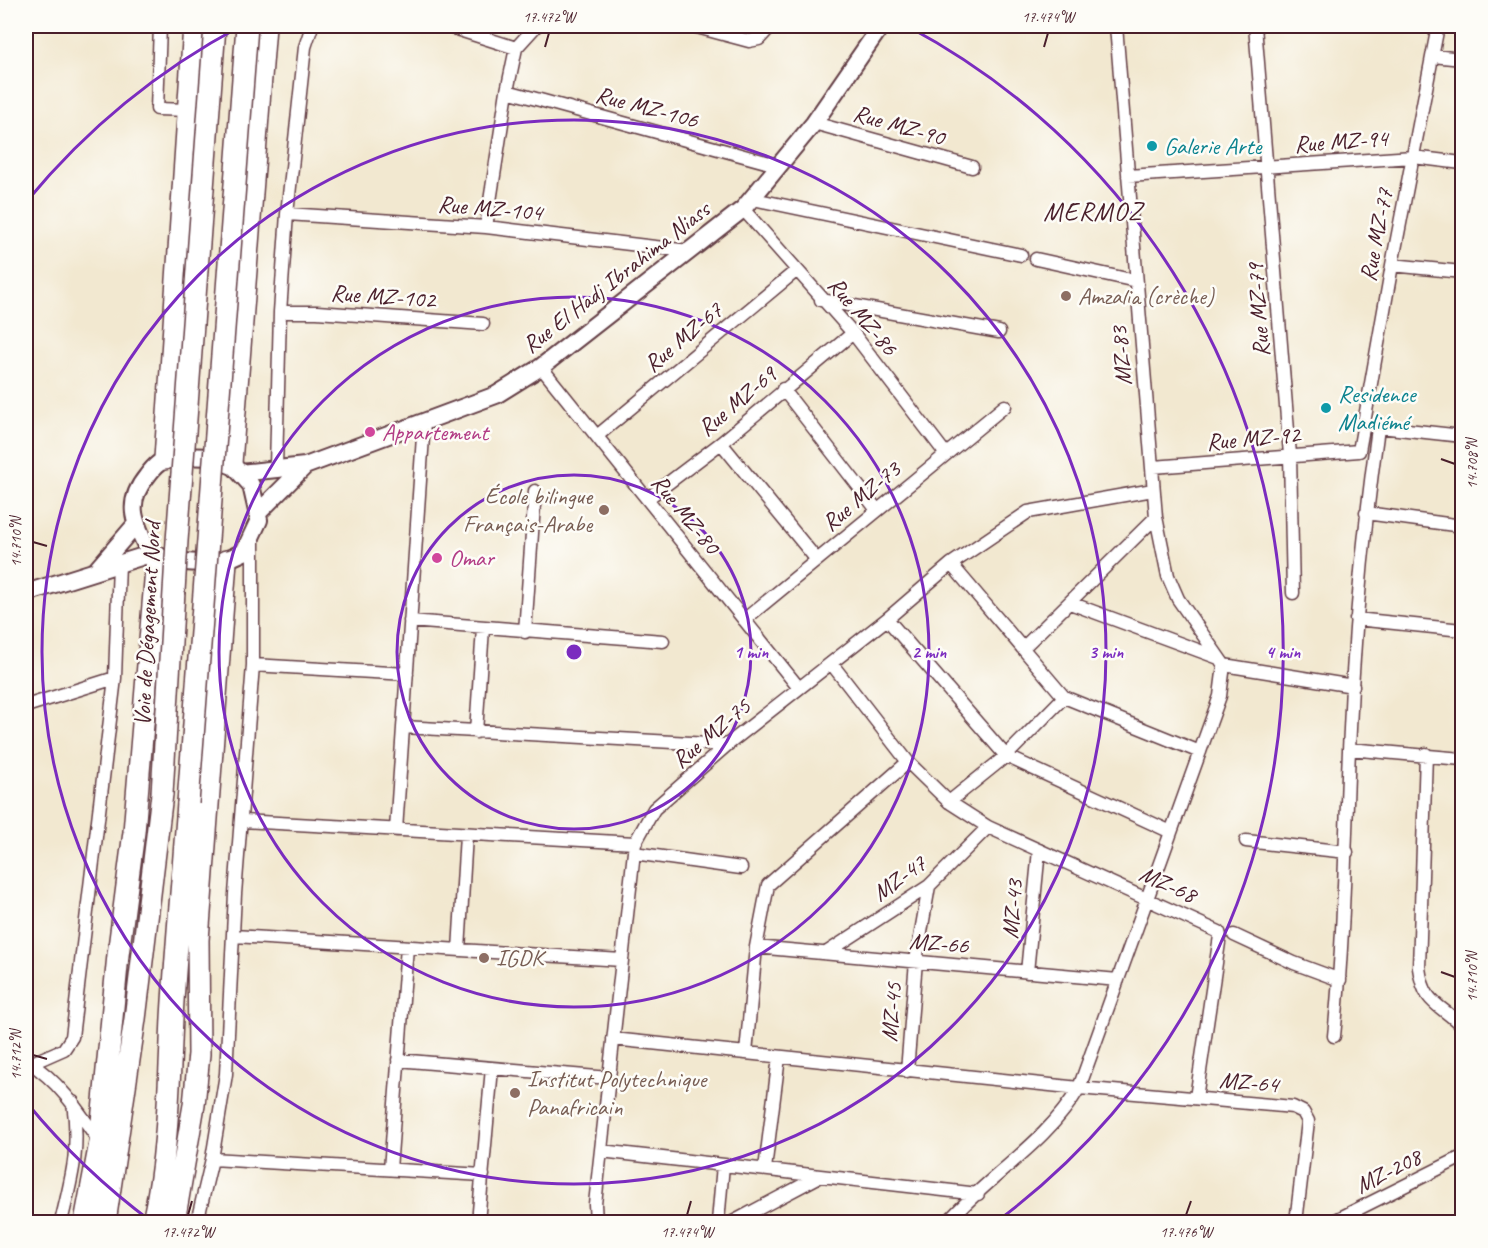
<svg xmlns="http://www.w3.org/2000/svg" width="1488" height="1248" viewBox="0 0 1488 1248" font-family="Caveat,sans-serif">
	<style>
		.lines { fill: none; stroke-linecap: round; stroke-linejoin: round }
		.street-casing { stroke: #633d44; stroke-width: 15 }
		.secondary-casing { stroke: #633d44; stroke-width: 20 }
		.highway-casing { stroke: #633d44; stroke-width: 24 }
		.street { stroke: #fff; stroke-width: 12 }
		.secondary { stroke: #fff; stroke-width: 16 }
		.highway { stroke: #fff; stroke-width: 21 }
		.highway-bridge-casing { stroke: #633d44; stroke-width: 24; stroke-linecap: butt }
		.highway-bridge { stroke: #fff; stroke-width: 21 }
		.ticks { fill: none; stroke: #4a1f2b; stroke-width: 2 }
		.ring { fill: none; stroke: #7b2cbf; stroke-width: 3 }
		.culture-dot { fill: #0f9aa8; stroke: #fdfcf7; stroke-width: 2 }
		.education-dot { fill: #8d6e63; stroke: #fdfcf7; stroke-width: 2 }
		.hotel-dot { fill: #d1479c; stroke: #fdfcf7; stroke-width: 2 }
		.labels { text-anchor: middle; stroke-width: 5; stroke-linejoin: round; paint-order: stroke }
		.street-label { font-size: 24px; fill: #4a1f2b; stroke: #fdfcf7 }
		.culture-label { font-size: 24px; fill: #0d838f; stroke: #fdfcf7; text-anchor: start }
		.education-label { font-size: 24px; fill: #785e54; stroke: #fdfcf7; text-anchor: start }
		.hotel-label { font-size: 24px; fill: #b23c85; stroke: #fdfcf7; text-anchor: start }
		.neighbourhood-label { font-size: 26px; letter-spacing: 1.5px; fill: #4a1f2b; stroke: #fdfcf7 }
		.centre { fill: #7b2cbf; stroke: #fdfcf7; stroke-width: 3 }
		.ring-label { font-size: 18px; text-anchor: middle; font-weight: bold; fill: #7b2cbf; stroke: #fdfcf7; stroke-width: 5; stroke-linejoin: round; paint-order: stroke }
		.neatline { fill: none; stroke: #4a1f2b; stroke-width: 2 }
		.ticks-label { font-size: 15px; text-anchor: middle; fill: #4a1f2b }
	</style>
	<rect width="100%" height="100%" fill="#fdfcf7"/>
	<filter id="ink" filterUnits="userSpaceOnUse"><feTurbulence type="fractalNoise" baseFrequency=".0167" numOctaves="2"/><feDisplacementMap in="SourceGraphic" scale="12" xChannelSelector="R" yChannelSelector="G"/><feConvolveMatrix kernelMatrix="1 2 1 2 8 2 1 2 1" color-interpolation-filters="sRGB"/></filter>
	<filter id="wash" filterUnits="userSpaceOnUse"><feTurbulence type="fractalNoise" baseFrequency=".008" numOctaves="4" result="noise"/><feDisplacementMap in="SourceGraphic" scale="24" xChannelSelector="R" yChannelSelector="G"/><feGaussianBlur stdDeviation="1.35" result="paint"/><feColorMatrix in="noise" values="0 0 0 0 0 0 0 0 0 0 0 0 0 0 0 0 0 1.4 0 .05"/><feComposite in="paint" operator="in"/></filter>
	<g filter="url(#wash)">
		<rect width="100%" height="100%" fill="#f2e8d0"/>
	</g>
	<g filter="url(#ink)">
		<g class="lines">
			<!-- street casing -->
			<g class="street-casing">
				<path id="street" d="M160,26L157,109L189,110
					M447,26L516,48
					M693,26L749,41L759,39L771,26
					M1116,26L1156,517L1168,576L1178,599L1224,665
					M1255,26L1290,455L1293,593
					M1433,56L1462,59
					M507,91L777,165
					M814,123L972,167
					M1128,176L1413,157L1462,163
					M753,199L1021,255
					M743,209L853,333L945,453
					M287,214L486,227L689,251
					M486,227L507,91L516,48L536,26
					M1036,259L1136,281
					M1392,265L1462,272
					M821,300L999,332
					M280,312H317L483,324
					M541,367L799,688
					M783,389L877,510
					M1371,426L1462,436
					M597,436L797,270
					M721,443L817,560
					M276,467L280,312L287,214L305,47L312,26
					M1153,467L1359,451L1392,265L1438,26
					M647,499L721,443L853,333
					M1366,513L1462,526
					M951,564L1064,697L1200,752
					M1070,603L1219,658
					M887,619L1006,756L1171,832
					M1356,619L1462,630
					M744,620L1005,406
					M410,621L663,641
					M525,632L535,491
					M1024,647L1156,517
					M831,663L908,762L949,802L988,827L1219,932L1220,936L1196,1098
					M253,665L407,674
					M1224,665L1353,686
					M26,706L115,678
					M403,727L727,745
					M476,732L483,628
					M1349,749L1462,759
					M1426,754L1419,968C1424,1005 1439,1003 1462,1026
					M949,802L1006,756L1064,697
					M243,821L635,843
					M396,830L424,422
					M1246,841L1347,852
					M634,853L741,868
					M1234,935L1294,963L1340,980
					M234,936L622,960
					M756,947L1118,980
					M459,950L466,835
					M826,953L929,886L988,827
					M1027,972L1039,850
					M1334,1036C1344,941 1345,845 1349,750C1353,642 1363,534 1378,428
					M613,1039L1079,1088L1293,1107L1303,1112L1308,1121L1296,1222
					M746,1053L756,947L768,885L908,762
					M398,1060L609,1078
					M27,1061C59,1081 78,1110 99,1141
					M30,1064L64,1049L72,1037L115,678L119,563
					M907,1071L916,961L929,886
					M601,1151L978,1194
					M212,1159L483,1175
					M390,1169L407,947
					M765,1169L779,1057
					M61,1222C72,1176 80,1151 73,1102
					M197,1222L212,1159L226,1074L235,894L253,665V537
					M478,1222L492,1068
					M596,1222L595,1204L635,843L654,809L727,745L887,619L951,564L1028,512L1153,490
					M718,1222L723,1165
					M733,1222L820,1176
					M948,1222C989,1175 1046,1144 1079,1088L1220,696L1224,665
					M1332,1222L1462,1157"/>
			</g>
			<!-- secondary casing -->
			<g class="secondary-casing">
				<path id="secondary" d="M173,456L217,457L231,463L251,485L259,520L244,552L217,564L168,561L150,554C136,524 123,505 147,476C155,465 160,461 173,456Z
					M240,473L305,466L496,395L541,367L743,209L814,123L881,26
					M258,513L305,466
					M98,568L136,524
					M26,593L150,554"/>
			</g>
			<!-- highway casing -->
			<g class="highway-casing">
				<path id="highway" d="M165,459L194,26
					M231,463L265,26
					M85,1222L100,1143L118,955L134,832L157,557
					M105,1222L135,1019L162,794
					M153,1222C168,1155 169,1086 172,1018C176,946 183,874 188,803
					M174,1222L194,1105L199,1054L198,940L226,561"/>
			</g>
			<!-- street -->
			<use href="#street" class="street"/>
			<!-- secondary -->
			<use href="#secondary" class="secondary"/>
			<!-- highway -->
			<use href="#highway" class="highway"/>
			<!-- highway-bridge casing -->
			<g class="highway-bridge-casing">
				<path id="highway-bridge" d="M162,794L177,541L215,26
					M188,803L247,26"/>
			</g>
			<!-- highway-bridge -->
			<use href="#highway-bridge" class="highway-bridge"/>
		</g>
	</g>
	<!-- ticks -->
	<path class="ticks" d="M545,47L549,33M1044,47L1048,33M1441,459L1455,464M33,542L47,546M1441,972L1455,977M33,1055L47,1059M188,1215L192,1201M687,1215L691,1201M1186,1215L1191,1201"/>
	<!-- distance rings -->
	<g class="ring">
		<circle cx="574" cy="652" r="177"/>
		<circle cx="574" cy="652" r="355"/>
		<circle cx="574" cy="652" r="532"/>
		<path d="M152 1222A709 709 0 0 1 27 1103M27 201A709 709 0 0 1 241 26M907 26A709 709 0 0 1 996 1222"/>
	</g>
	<!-- markers -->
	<g class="culture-dot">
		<circle cx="1152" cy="146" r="6"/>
		<circle cx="1326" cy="408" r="6"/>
	</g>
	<g class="education-dot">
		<circle cx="1066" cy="296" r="6"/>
		<circle cx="604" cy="510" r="6"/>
		<circle cx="484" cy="958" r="6"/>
		<circle cx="515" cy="1093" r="6"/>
	</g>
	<g class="hotel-dot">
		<circle cx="370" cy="432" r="6"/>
		<circle cx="437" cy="558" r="6"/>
	</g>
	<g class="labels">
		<!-- street labels -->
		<g class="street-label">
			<text transform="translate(647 107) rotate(15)" y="8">Rue MZ-106</text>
			<text transform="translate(899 125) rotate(16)" y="8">Rue MZ-90</text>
			<text transform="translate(1341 141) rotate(-4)" y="8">Rue MZ-94</text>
			<text transform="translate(490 208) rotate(5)" y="8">Rue MZ-104</text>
			<text transform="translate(1376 235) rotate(-79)" y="8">Rue MZ-77</text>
			<text transform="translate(616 277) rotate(-38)" y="8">Rue El Hadj Ibrahima Niass</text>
			<text transform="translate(383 296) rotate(4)" y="8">Rue MZ-102</text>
			<text transform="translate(1258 310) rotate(-94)" y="8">Rue MZ-79</text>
			<text transform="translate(863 316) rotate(50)" y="8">Rue MZ-86</text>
			<text transform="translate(683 337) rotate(-40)" y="8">Rue MZ-67</text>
			<text transform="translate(1121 356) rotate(-95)" y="8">MZ-83</text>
			<text transform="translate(737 401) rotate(-40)" y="8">Rue MZ-69</text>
			<text transform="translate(1253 438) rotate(-5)" y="8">Rue MZ-92</text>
			<text transform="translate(861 496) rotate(-40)" y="8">Rue MZ-73</text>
			<text transform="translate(686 514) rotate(51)" y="8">Rue MZ-80</text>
			<text transform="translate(147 624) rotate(-87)" y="8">Voie de Dégagement Nord</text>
			<text transform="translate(711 733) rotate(-40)" y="8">Rue MZ-75</text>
			<text transform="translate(899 878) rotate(-36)" y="8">MZ-47</text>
			<text transform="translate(1168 884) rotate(24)" y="8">MZ-68</text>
			<text transform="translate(1012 909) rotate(-85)" y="8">MZ-43</text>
			<text transform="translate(939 943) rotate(5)" y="8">MZ-66</text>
			<text transform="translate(891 1012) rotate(-85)" y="8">MZ-45</text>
			<text transform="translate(1249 1082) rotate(5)" y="8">MZ-64</text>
			<text transform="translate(1388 1171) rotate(-27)" y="8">MZ-208</text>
		</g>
		<!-- culture labels -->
		<g class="culture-label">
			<text x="1164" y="154">Galerie Arte</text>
			<text x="1338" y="402">Residence<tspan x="1338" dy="28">Madiémé</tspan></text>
		</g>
		<!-- education labels -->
		<g class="education-label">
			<text x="1078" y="304">Amzalia (crèche)</text>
			<text x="592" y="504" text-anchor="end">École bilingue<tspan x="592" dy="28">Français-Arabe</tspan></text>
			<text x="496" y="966">IGDK</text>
			<text x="527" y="1087">Institut Polytechnique<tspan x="527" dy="28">Panafricain</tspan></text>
		</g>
		<!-- hotel labels -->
		<g class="hotel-label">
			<text x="382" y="440">Appartement</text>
			<text x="449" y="566">Omar</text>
		</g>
		<!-- neighbourhood labels -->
		<g class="neighbourhood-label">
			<text x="1093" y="220">MERMOZ</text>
		</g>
	</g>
	<circle cx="574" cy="652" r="9" class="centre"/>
	<g class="ring-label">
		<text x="751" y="658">1 min</text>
		<text x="929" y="658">2 min</text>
		<text x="1106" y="658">3 min</text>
		<text x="1283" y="658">4 min</text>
	</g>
	<!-- margin -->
	<rect width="1488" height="1248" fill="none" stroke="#fdfcf7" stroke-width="66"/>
	<rect x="33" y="33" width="1422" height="1182" class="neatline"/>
	<g class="ticks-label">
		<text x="549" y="22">17.472°W</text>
		<text x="1048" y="22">17.474°W</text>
		<text transform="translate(1472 464) rotate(-90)" y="5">14.708°N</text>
		<text transform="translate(16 542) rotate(-90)" y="5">14.710°N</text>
		<text transform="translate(1472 977) rotate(-90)" y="5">14.710°N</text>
		<text transform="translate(16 1055) rotate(-90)" y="5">14.712°N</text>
		<text x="188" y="1237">17.472°W</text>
		<text x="687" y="1237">17.474°W</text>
		<text x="1186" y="1237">17.476°W</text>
	</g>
</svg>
